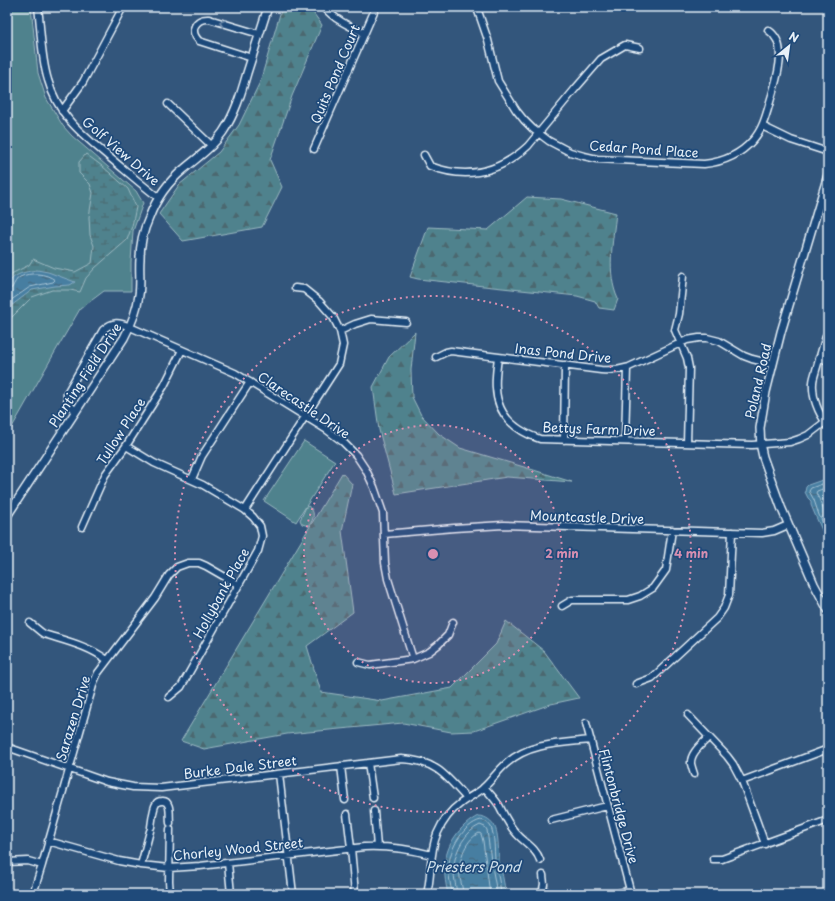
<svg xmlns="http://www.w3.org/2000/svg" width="835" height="901" viewBox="0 0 835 901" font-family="'Playpen Sans',sans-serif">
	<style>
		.green { fill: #50828d; stroke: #9cbac2 }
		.forest { fill: url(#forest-firs); stroke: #9cbac2 }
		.wetland { fill: url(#wetland-marsh); stroke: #9cbac2 }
		.water { fill: url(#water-ripples); stroke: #87acc4 }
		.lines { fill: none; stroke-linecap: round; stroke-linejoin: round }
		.shore { stroke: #a7c3d5; stroke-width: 1 }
		.minor-casing { stroke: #e8f1f8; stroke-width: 9 }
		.tertiary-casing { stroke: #e8f1f8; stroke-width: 10 }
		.minor { stroke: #1f4a7a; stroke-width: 6 }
		.tertiary { stroke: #1f4a7a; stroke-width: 7 }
		.oneway { stroke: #6f8dac }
		.ring { fill: none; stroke: #d78fb1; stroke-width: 2; stroke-dasharray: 2 4 }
		.labels { text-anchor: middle; stroke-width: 3.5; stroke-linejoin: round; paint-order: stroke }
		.street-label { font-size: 13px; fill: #e8f1f8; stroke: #1f4a7a }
		.water-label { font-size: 14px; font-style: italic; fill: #d0e0eb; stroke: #1f4a7a }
		.centre { fill: #d78fb1; stroke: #1f4a7a; stroke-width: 2 }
		.ring-label { font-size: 12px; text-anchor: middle; font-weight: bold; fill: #d78fb1; stroke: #1f4a7a; stroke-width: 3.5; stroke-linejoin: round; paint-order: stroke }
	</style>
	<defs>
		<pattern id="forest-firs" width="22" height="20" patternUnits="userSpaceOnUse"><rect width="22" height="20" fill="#50828d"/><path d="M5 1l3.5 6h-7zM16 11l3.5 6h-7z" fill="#4c686f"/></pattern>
		<pattern id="wetland-marsh" width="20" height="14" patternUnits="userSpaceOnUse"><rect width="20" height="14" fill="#50828d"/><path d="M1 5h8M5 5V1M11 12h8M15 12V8" fill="none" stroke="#4c686f"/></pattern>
		<pattern id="water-ripples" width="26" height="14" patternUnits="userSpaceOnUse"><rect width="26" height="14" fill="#467ea1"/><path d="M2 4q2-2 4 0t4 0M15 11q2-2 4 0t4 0" fill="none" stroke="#46667a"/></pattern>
	</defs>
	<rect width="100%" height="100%" fill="#33567c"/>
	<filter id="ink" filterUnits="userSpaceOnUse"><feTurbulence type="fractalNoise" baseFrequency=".025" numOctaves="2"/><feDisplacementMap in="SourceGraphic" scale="8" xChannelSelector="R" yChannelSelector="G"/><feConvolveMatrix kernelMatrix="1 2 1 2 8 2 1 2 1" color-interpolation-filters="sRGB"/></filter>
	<g filter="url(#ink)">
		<!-- green -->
		<path class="green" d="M7,7H31L38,73L46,98L63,126L72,136L136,191L143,203L133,231L131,262V291H104L80,309L55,352L7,436Z
			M304,441L335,461L296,522L264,501Z
			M308,506C316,511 314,519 309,526L302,524L300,520L306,507Z"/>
		<!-- forest -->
		<path class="forest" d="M282,7H309L322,25L292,96L270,160L282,187L262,227L183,241L159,214L179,185L219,152L239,125L260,82Z
			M527,197L561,199L616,213C613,241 606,273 618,299L614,310L599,308L595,301L577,296L418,279L410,277L428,227L488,230Z
			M415,332L411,370L412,397L421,415L439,434L460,448L524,467L572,482L507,477L396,494L379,430L373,387L389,357Z
			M342,473L352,484L342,531L353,612L307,646L321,692L382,701L452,688L496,644L506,621L544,651L579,698L551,704L474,731L451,732L403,723L287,734L204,749L181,741Z"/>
		<!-- wetland -->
		<path class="wetland" d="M86,154L102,166L128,189L136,207L132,226L127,240L95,268L86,278L80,292L70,290H52L32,297L7,322V279L13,273L29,265L33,259L54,268L75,272L92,263L94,246L90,235L89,217L93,193L90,184L79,173V162Z"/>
		<!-- water -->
		<path class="water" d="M37,270L48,272L75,282L70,285L55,286L32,290L7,309C7,303 6,295 7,289C10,274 24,272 37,270Z
			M828,478V544L826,545V539L816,517L811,505V501L808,498L805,492L806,487L808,485Z
			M478,816C484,816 490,819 494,825C499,834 498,848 499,859C501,871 505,882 505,894H448C446,885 444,876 445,866C445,846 460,825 478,816Z"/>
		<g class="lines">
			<!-- shore -->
			<path class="shore" d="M7,289L12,288C14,284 16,279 20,277C30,272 46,273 55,280L53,282L30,287L7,303
				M828,482L811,488L809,491L814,500L819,515L828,533
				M828,487L817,491L816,493C821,501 823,511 828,520
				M452,894C451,885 448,876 449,866C449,849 464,824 481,820C485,821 489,823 491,827C495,837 494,849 495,859C497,871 500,882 501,894
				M457,894C456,885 453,875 454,866C455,850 466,831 480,825L485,827L487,830L491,861L496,888V894
				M463,894C463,889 461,883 460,878C458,862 464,841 479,833L481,834L483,841L490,894"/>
			<!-- minor casing -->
			<g class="minor-casing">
				<path id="minor" d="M38,7C41,30 41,58 48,80C58,116 82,134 109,157C126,171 142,185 159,198
					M324,7C335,20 349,26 364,33
					M478,7V11L488,40L498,81L516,110L524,120L533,129L549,141L570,152L584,156L597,159L704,164C723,162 740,155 753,140C764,128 767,111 772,95C777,77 789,43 768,30
					M252,58L199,41C189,31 195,18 209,19L259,34
					M168,104L212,146
					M62,111L83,82L123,7
					M762,126L791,140L828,152
					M314,149L376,7
					M424,155L430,166C467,180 499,173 528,146L575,89L601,59L625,45L640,48
					M683,276L679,314L675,330L687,358L689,368L687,443
					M340,331L355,324L371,319L406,322
					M436,357L446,352L451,351L601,370C611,371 619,370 629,367L687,340L699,338H707L719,341L744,356L752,359L773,364
					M498,357C497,367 495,378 496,388C497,415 516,431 540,439L752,445L790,442L799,439L808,435L825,422
					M819,358L828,361
					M76,411C70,406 66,402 67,393L103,330C113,321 119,322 130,327L235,373L327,430L343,442L356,455L366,470L374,487L383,513L385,563L388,579L413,659
					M827,424C818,413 812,397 813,383C813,379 815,374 816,370C820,357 823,344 828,331
					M564,440L565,365
					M625,441L627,368
					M126,446L154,463L203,485L245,510L253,517L260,526L262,536L261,540L258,551L181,687L169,697
					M192,479L202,456L250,382
					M245,510L339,364L343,345L340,331L333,317L319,301L304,289L295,288
					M82,527L105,475L126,446L164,386L182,350
					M384,534L454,528L503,525L762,533L774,531L788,525
					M562,606L572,600H628L640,596L653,588L666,570L672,530
					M30,623L41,632L44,634C66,641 89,646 107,660
					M358,662L370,665L413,659L429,652L438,645L448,635L453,622
					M636,684L652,678L717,618L724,608L729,595L732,532
					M688,715L727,756L733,764L742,781L765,844
					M586,723L631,894
					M7,747L107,782L133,787L161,788L401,759C435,760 446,775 467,799
					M368,763L373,798
					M341,766L345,800
					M279,774L293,894
					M694,774C693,771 692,768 691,764C690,753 702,744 709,737
					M742,781L828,749
					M484,787C490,794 496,800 500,807C505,817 509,826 517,834C525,843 536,848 540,860
					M374,811L377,847
					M347,814L351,848L355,894
					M551,820L607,806
					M151,827C152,821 153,808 156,804C157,802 160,801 162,801C172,800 169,817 170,823
					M170,829L169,881L170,894
					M48,841L119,861L141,865L169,868L200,866L364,847C387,846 409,849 432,855
					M713,859H722L828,820
					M7,862L28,861L42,865
					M228,863L231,894
					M141,865L150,831
					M33,894L42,865L94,682L98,673L155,598L169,575L177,567L188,563H199L206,566L239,585
					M427,894C432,874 429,853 437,834C442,822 450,811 461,803C468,798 475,794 481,790C491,782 497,771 507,763C529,743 562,743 591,740
					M542,894L544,884L543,875
					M615,894L630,890"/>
			</g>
			<!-- tertiary casing -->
			<g class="tertiary-casing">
				<path id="tertiary" d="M828,175L781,332L766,392L760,428L761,448L763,457L781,507L814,584L828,610
					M7,516L124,338C131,325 137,311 139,295C141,283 139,271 140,259C140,245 143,231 149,218C156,199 168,182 184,169C198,157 212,148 223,132C235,114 241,94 247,73C254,51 261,29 268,7"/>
			</g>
			<!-- minor -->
			<use href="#minor" class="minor"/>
			<!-- tertiary -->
			<use href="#tertiary" class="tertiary"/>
		</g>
		<!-- one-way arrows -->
		<defs><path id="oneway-chevron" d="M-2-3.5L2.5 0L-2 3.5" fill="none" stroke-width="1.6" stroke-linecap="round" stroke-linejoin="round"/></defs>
		<use class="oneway" href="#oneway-chevron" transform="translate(222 23) rotate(-163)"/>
	</g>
	<!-- distance rings -->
	<circle cx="433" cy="554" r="129" fill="#d78fb1" fill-opacity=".12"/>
	<g class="ring">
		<circle cx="433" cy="554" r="129"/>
		<circle cx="433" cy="554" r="258"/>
	</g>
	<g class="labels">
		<!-- street labels -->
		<g class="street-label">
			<text transform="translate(335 74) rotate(-67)" y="5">Quits Pond Court</text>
			<text transform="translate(644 149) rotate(4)" y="5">Cedar Pond Place</text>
			<text transform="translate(121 151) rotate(41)" y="5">Golf View Drive</text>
			<text transform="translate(563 353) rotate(6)" y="5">Inas Pond Drive</text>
			<text transform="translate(85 375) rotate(-57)" y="5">Planting Field Drive</text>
			<text transform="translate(758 381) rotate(-77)" y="5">Poland Road</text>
			<text transform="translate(304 405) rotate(34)" y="5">Clarecastle Drive</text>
			<text transform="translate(599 429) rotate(2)" y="5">Bettys Farm Drive</text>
			<text transform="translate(121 431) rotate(-57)" y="5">Tullow Place</text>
			<text transform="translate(587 517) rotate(2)" y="5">Mountcastle Drive</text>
			<text transform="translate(221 593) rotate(-61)" y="5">Hollybank Place</text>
			<text transform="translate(73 718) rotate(-73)" y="5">Sarazen Drive</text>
			<text transform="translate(240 767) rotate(-7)" y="5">Burke Dale Street</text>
			<text transform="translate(619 806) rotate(75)" y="5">Flintonbridge Drive</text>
			<text transform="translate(238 849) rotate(-6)" y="5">Chorley Wood Street</text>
		</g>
		<!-- water labels -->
		<g class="water-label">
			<text x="473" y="872">Priesters Pond</text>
		</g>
	</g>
	<circle cx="433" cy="554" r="6" class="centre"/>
	<g class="ring-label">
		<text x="562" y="558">2 min</text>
		<text x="691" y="558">4 min</text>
	</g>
	<!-- margin -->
	<rect width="835" height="901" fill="none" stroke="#1f4a7a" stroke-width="24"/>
	<rect x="12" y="12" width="811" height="877" fill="none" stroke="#e8f1f8" stroke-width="1.5" filter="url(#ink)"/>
	<!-- north arrow -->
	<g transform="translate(789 46) rotate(29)" stroke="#1f4a7a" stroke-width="3" paint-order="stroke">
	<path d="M0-3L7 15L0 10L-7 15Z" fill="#e8f1f8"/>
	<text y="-6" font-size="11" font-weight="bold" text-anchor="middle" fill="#e8f1f8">N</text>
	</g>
</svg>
